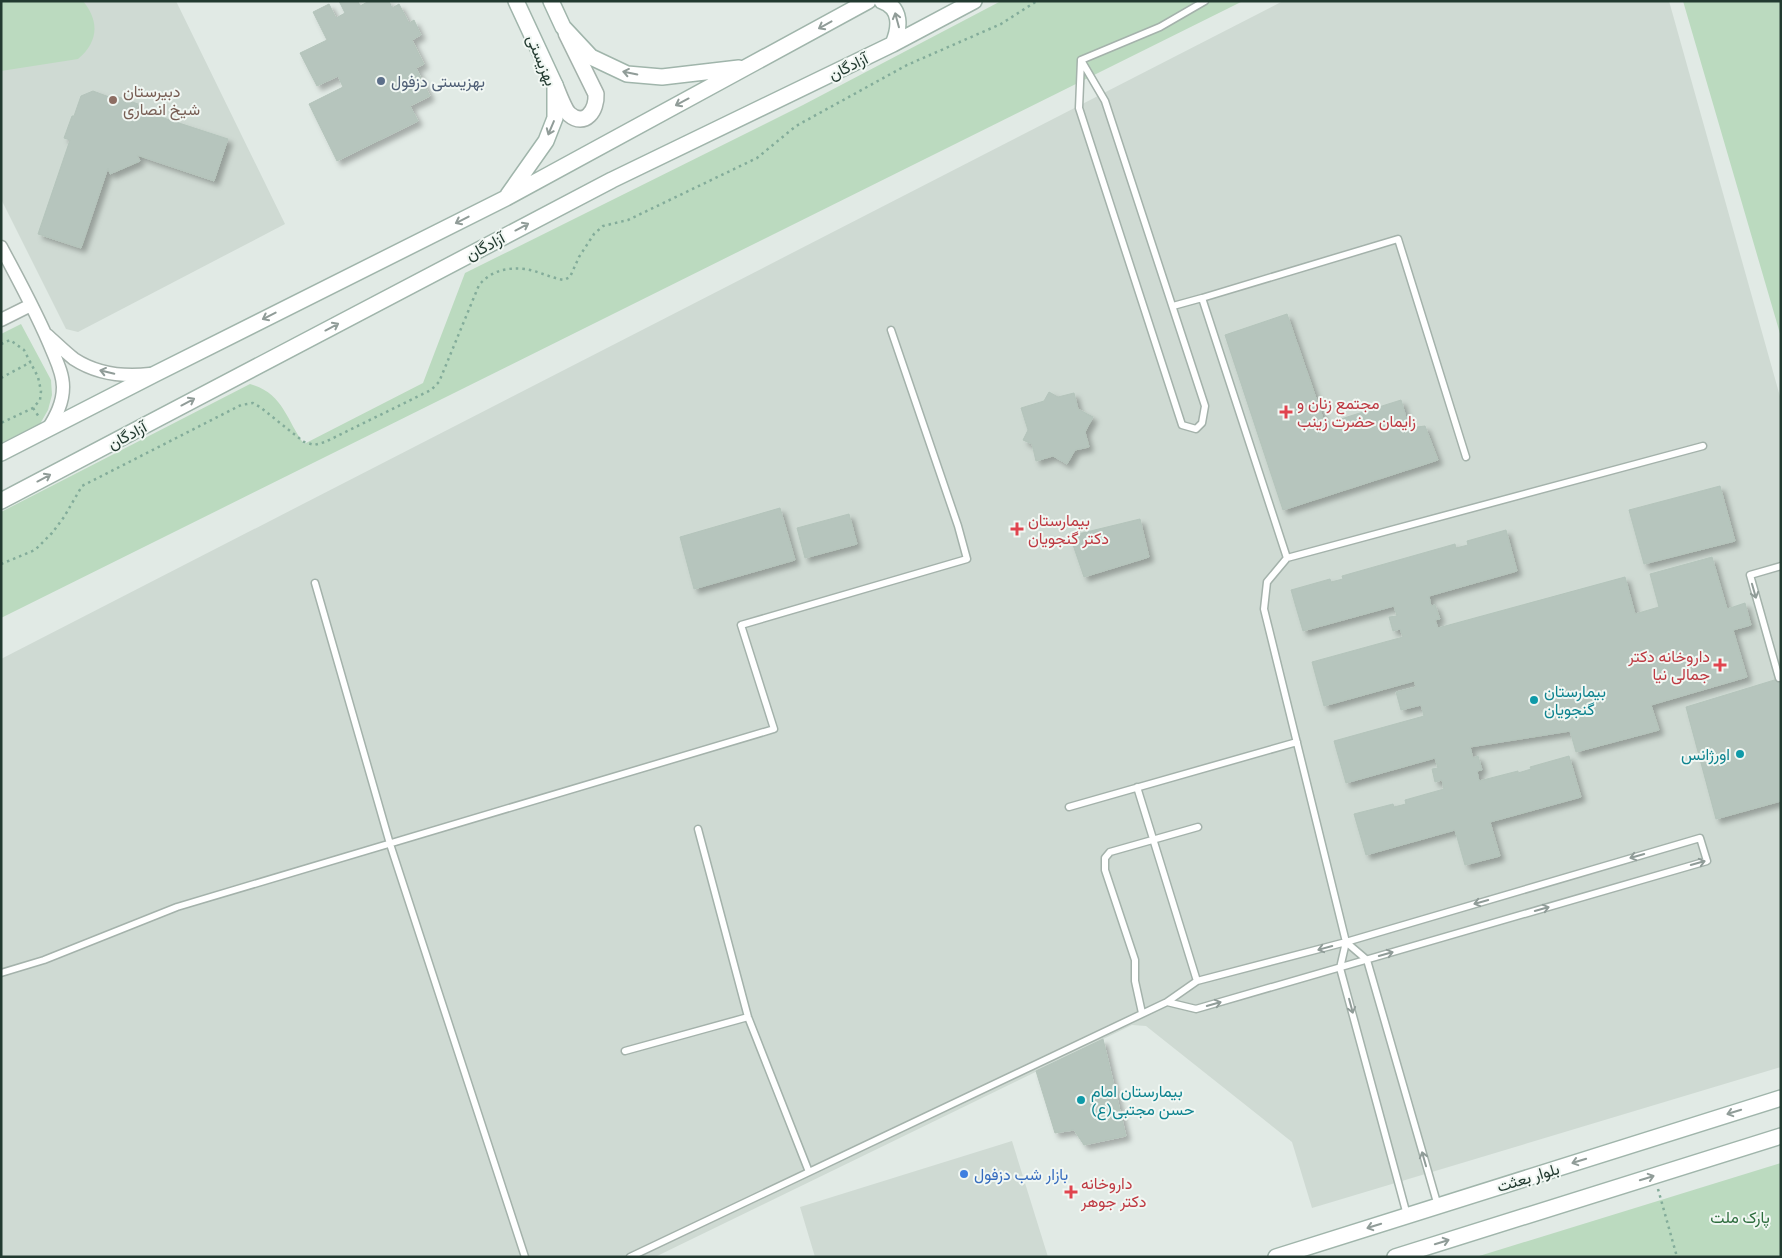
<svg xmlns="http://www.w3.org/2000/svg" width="1782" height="1258" viewBox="0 0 1782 1258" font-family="Karla,Vazirmatn,sans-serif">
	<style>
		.built { fill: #cfdad3 }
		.green { fill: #bbdabf }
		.building { fill: #b6c5bd; stroke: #b4c4bb; filter: url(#shadow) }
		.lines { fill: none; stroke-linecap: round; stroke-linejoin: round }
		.service-casing { stroke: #a4b2ab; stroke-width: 9 }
		.minor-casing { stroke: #a4b2ab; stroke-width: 15 }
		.tertiary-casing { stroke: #a4b2ab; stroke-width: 18 }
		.secondary-casing { stroke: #a0b5ab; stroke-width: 18 }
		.path { stroke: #83ac9a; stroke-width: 2.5; stroke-dasharray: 2.5 4; stroke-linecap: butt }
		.service { stroke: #fff; stroke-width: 6 }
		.minor { stroke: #fff; stroke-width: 12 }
		.tertiary { stroke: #fff; stroke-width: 15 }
		.secondary { stroke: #fff; stroke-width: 15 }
		.oneway { stroke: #909c98 }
		.service-dot { fill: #5c6f8a; stroke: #f1f7f3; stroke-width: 2 }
		.education-dot { fill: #8d6e63; stroke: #f1f7f3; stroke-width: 2 }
		.health-dot { fill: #e0444e; stroke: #f1f7f3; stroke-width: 2 }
		.culture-dot { fill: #0f9aa8; stroke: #f1f7f3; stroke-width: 2 }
		.shop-dot { fill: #3f7fe0; stroke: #f1f7f3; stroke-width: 2 }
		.labels { text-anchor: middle; stroke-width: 4; stroke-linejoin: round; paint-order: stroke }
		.street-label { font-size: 16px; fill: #223a30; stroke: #f1f7f3 }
		.service-label { font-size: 16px; fill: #4e5e75; stroke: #f1f7f3; text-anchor: start }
		.education-label { font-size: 16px; fill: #785e54; stroke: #f1f7f3; text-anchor: start }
		.health-label { font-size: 16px; fill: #be3a42; stroke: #f1f7f3; text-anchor: start }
		.culture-label { font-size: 16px; fill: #0d838f; stroke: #f1f7f3; text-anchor: start }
		.shop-label { font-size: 16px; fill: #366cbe; stroke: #f1f7f3; text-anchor: start }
		.park-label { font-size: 16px; fill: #2f6e3f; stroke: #f1f7f3 }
	</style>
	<defs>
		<filter id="shadow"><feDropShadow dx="4.5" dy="4.5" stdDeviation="2.5" flood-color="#0004"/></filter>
	</defs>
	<rect width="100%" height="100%" fill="#e1eae5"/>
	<!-- built -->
	<path class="built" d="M1,1H176L285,224L78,332L66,329L1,199Z
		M1283,1H1669L1781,400V1067L1312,1208L1292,1142L1146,1026L1132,1025L655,1257H1V659Z
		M1012,1141L1048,1257H815L800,1207Z"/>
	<!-- green -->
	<path class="green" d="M7,1H83C100,22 98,42 78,59L1,71V2Z
		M1001,1H1243L1,618V512L250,384C283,393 286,419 304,444L423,383L465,273L803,105Z
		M1683,1H1781V337Z
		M21,324L51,380L52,395L48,410L40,424L1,443V334Z
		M1781,1163V1257H1476Z"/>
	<!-- building -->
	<path class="building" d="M339,1H358L360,6L369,1H389L392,8L399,4L409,23L414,20L421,35L412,40L424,64L416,68L430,96L410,106L418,121L337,161L309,104L343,87L338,76L317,86L300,53L327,40L313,12L329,4L336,18L345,13Z
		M93,91L112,98L113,95L138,104L136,109L228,139L214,181L137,155L140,161L110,174L108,168L81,248L38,234L70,140L64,138L72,116H74L81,96Z
		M1287,314L1325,424L1401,400L1409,428L1425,426L1438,460L1283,510L1225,335Z
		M1049,392L1058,397L1074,393L1078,409L1093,417L1085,432L1089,447L1075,450L1067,464L1053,456L1036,461L1032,444L1023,440L1028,430L1021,408L1044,401Z
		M1720,486L1735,541L1644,564L1629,510Z
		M780,508L795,560L694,589L680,537Z
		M849,514L857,544L805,558L797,528Z
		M1140,519L1149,557L1084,577L1070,536Z
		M1506,530L1517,571L1429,596L1431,606L1435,605L1440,619L1435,620L1438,628L1625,577L1635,614L1659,607L1650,574L1712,557L1727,609L1745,603L1751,625L1733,630L1747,677L1651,705L1659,730L1576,752L1570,731L1470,747L1473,758L1478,756L1482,770L1477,771L1479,781L1518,771V773L1531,769L1530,767L1569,756L1581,797L1490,822L1500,856L1465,865L1455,830L1366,855L1354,814L1393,804L1394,807L1406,804L1405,800L1444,789L1442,780L1435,782L1432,769L1438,768L1435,758L1346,783L1334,741L1424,716L1421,705L1401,710L1396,692L1416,687L1414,681L1324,706L1312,662L1403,637L1400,629L1393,631L1389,617L1397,616L1394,606L1303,631L1291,590L1330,579L1331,582L1343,579L1342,576L1455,544L1456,548L1468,545L1467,541Z
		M1781,678V801L1716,819L1686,707Z
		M1103,1039L1126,1136L1084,1145L1074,1130L1055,1133L1036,1071Z"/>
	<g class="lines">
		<!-- service casing -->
		<g class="service-casing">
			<path id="service" d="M1081,60L1105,101L1205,406L1202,423L1196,429L1182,425L1079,108Z
				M1081,60L1160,27L1205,1
				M1202,298L1398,239L1466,457
				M1173,306L1202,298L1287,558
				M1781,566L1750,575L1779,678L1781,677
				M315,583L390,844L525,1257
				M1137,787L1197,981
				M1069,807L1297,742
				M698,829L748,1017L809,1172
				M1346,942L1367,960L1438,1206
				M1,973L44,960L177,907L774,729L741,625L967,559L958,526L891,330
				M1142,1013L1135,981V960L1105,870V858L1110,852L1198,827
				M625,1051L748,1017
				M1407,1215L1340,968L1346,942L1264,609L1267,582L1287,558L1703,446
				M630,1257L1167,1002L1197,981L1346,942L1700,838L1707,861L1196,1009L1167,1002"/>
		</g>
		<!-- minor casing -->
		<g class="minor-casing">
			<path id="minor" d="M1,247C19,281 38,315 52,350C57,362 63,374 63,387C63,403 56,416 48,429
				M1,320L31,305
				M47,335C56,343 65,352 74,359C97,374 124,377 150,374"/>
		</g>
		<!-- tertiary casing -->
		<g class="tertiary-casing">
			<path id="tertiary" d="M555,85C558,92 564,109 569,114C585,128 597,110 596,94L566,33"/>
		</g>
		<!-- secondary casing -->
		<g class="secondary-casing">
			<path id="secondary" d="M551,1L563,27L591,57L627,74L662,77L739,68
				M882,1C902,8 900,28 893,44
				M508,195L546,141L555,118V85L516,1
				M1,453L155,374L506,198L868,1
				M1,501L612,180L893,44L974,1
				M1276,1257L1781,1098
				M1395,1257L1781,1136"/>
		</g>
		<!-- path -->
		<path class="path" d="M1,344L10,340L24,350L38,377L41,391L40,400L33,408L1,423
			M1,378L31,362
			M33,408L39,417
			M1,564L35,550L52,533L64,517L82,486L241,405L253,403L260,407L304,442L314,445L325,442L431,390L439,382L479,285C491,271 506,267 525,269C538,271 551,278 564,280L570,277L579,257L594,234L603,226L628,220L757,158L796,126L907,65L1001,24L1037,1
			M1658,1189L1677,1257"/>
		<!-- service -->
		<use href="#service" class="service"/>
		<!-- minor -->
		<use href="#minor" class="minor"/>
		<!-- tertiary -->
		<use href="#tertiary" class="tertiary"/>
		<!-- secondary -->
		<use href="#secondary" class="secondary"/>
	</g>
	<!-- one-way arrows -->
	<defs><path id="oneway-shaft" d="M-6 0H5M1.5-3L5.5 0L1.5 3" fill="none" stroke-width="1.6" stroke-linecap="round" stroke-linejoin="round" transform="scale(1.25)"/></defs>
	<g class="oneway">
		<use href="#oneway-shaft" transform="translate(897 20) rotate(-105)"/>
		<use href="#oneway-shaft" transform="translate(825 25) rotate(151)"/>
		<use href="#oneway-shaft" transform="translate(630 73) rotate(-168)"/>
		<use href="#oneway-shaft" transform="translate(682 102) rotate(152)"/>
		<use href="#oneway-shaft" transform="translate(551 128) rotate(113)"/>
		<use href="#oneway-shaft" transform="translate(462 220) rotate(153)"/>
		<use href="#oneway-shaft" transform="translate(522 227) rotate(-28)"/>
		<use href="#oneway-shaft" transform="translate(269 316) rotate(153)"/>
		<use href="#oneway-shaft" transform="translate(332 327) rotate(-28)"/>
		<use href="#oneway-shaft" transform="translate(107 372) rotate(-167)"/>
		<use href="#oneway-shaft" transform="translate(188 402) rotate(-28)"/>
		<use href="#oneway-shaft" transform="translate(44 478) rotate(-28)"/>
		<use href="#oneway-shaft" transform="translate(1754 591) rotate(74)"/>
		<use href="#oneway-shaft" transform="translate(1637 856) rotate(164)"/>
		<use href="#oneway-shaft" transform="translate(1698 863) rotate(-16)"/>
		<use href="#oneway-shaft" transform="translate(1481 902) rotate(164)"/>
		<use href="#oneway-shaft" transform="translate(1542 909) rotate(-16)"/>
		<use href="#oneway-shaft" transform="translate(1325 948) rotate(165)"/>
		<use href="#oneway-shaft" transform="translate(1386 954) rotate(-16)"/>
		<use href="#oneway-shaft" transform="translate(1214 1004) rotate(-16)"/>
		<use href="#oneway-shaft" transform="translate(1351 1006) rotate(75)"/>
		<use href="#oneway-shaft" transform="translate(1734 1112) rotate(163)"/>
		<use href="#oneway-shaft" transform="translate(1424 1159) rotate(-106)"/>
		<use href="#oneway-shaft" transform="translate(1579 1161) rotate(163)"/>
		<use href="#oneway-shaft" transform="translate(1647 1178) rotate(-17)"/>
		<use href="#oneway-shaft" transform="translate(1374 1226) rotate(163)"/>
		<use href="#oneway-shaft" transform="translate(1442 1242) rotate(-17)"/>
	</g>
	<!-- markers -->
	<circle class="service-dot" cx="381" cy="81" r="5"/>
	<circle class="education-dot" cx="113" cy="100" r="5"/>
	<g class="health-dot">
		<path d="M1283.5 404.5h5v5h5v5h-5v5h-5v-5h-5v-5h5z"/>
		<path d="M1014.5 521.5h5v5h5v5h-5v5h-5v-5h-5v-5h5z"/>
		<path d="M1717.5 657.5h5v5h5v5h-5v5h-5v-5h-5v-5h5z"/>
		<path d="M1068.5 1184.5h5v5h5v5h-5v5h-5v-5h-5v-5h5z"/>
	</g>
	<g class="culture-dot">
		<circle cx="1534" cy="700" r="5"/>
		<circle cx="1740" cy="754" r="5"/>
		<circle cx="1081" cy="1100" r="5"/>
	</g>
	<circle class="shop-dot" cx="964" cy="1174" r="5"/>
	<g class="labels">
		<!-- street labels -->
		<g class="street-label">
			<text transform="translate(542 60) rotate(68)" y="6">بهزیستی</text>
			<text transform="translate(848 66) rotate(-26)" y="6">آزادگان</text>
			<text transform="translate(485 246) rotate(-28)" y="6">آزادگان</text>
			<text transform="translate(127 435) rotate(-28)" y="6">آزادگان</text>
			<text transform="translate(1528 1177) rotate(-17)" y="6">بلوار بعثت</text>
		</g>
		<!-- service labels -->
		<g class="service-label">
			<text x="391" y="87">بهزیستی دزفول</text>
		</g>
		<!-- education labels -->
		<g class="education-label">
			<text x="123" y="97">دبیرستان<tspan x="123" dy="18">شیخ انصاری</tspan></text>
		</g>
		<!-- health labels -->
		<g class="health-label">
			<text x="1297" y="409">مجتمع زنان و<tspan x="1297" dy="18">زایمان حضرت زینب</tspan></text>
			<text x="1028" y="526">بیمارستان<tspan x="1028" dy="18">دکتر گنجویان</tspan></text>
			<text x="1710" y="662" text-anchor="end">داروخانه دکتر<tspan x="1710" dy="18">جمالی نیا</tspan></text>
			<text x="1081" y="1189">داروخانه<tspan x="1081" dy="18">دکتر جوهر</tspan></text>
		</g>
		<!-- culture labels -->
		<g class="culture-label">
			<text x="1544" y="697">بیمارستان<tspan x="1544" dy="18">گنجویان</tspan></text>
			<text x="1730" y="760" text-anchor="end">اورژانس</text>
			<text x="1091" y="1097">بیمارستان امام<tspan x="1091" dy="18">حسن مجتبی(ع)</tspan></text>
		</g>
		<!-- shop labels -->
		<g class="shop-label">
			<text x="974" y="1180">بازار شب دزفول</text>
		</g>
		<!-- park labels -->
		<g class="park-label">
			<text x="1740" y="1223">پارک ملت</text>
		</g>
	</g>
	<!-- border -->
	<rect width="1782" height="1258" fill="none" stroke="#223a30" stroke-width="5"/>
</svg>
